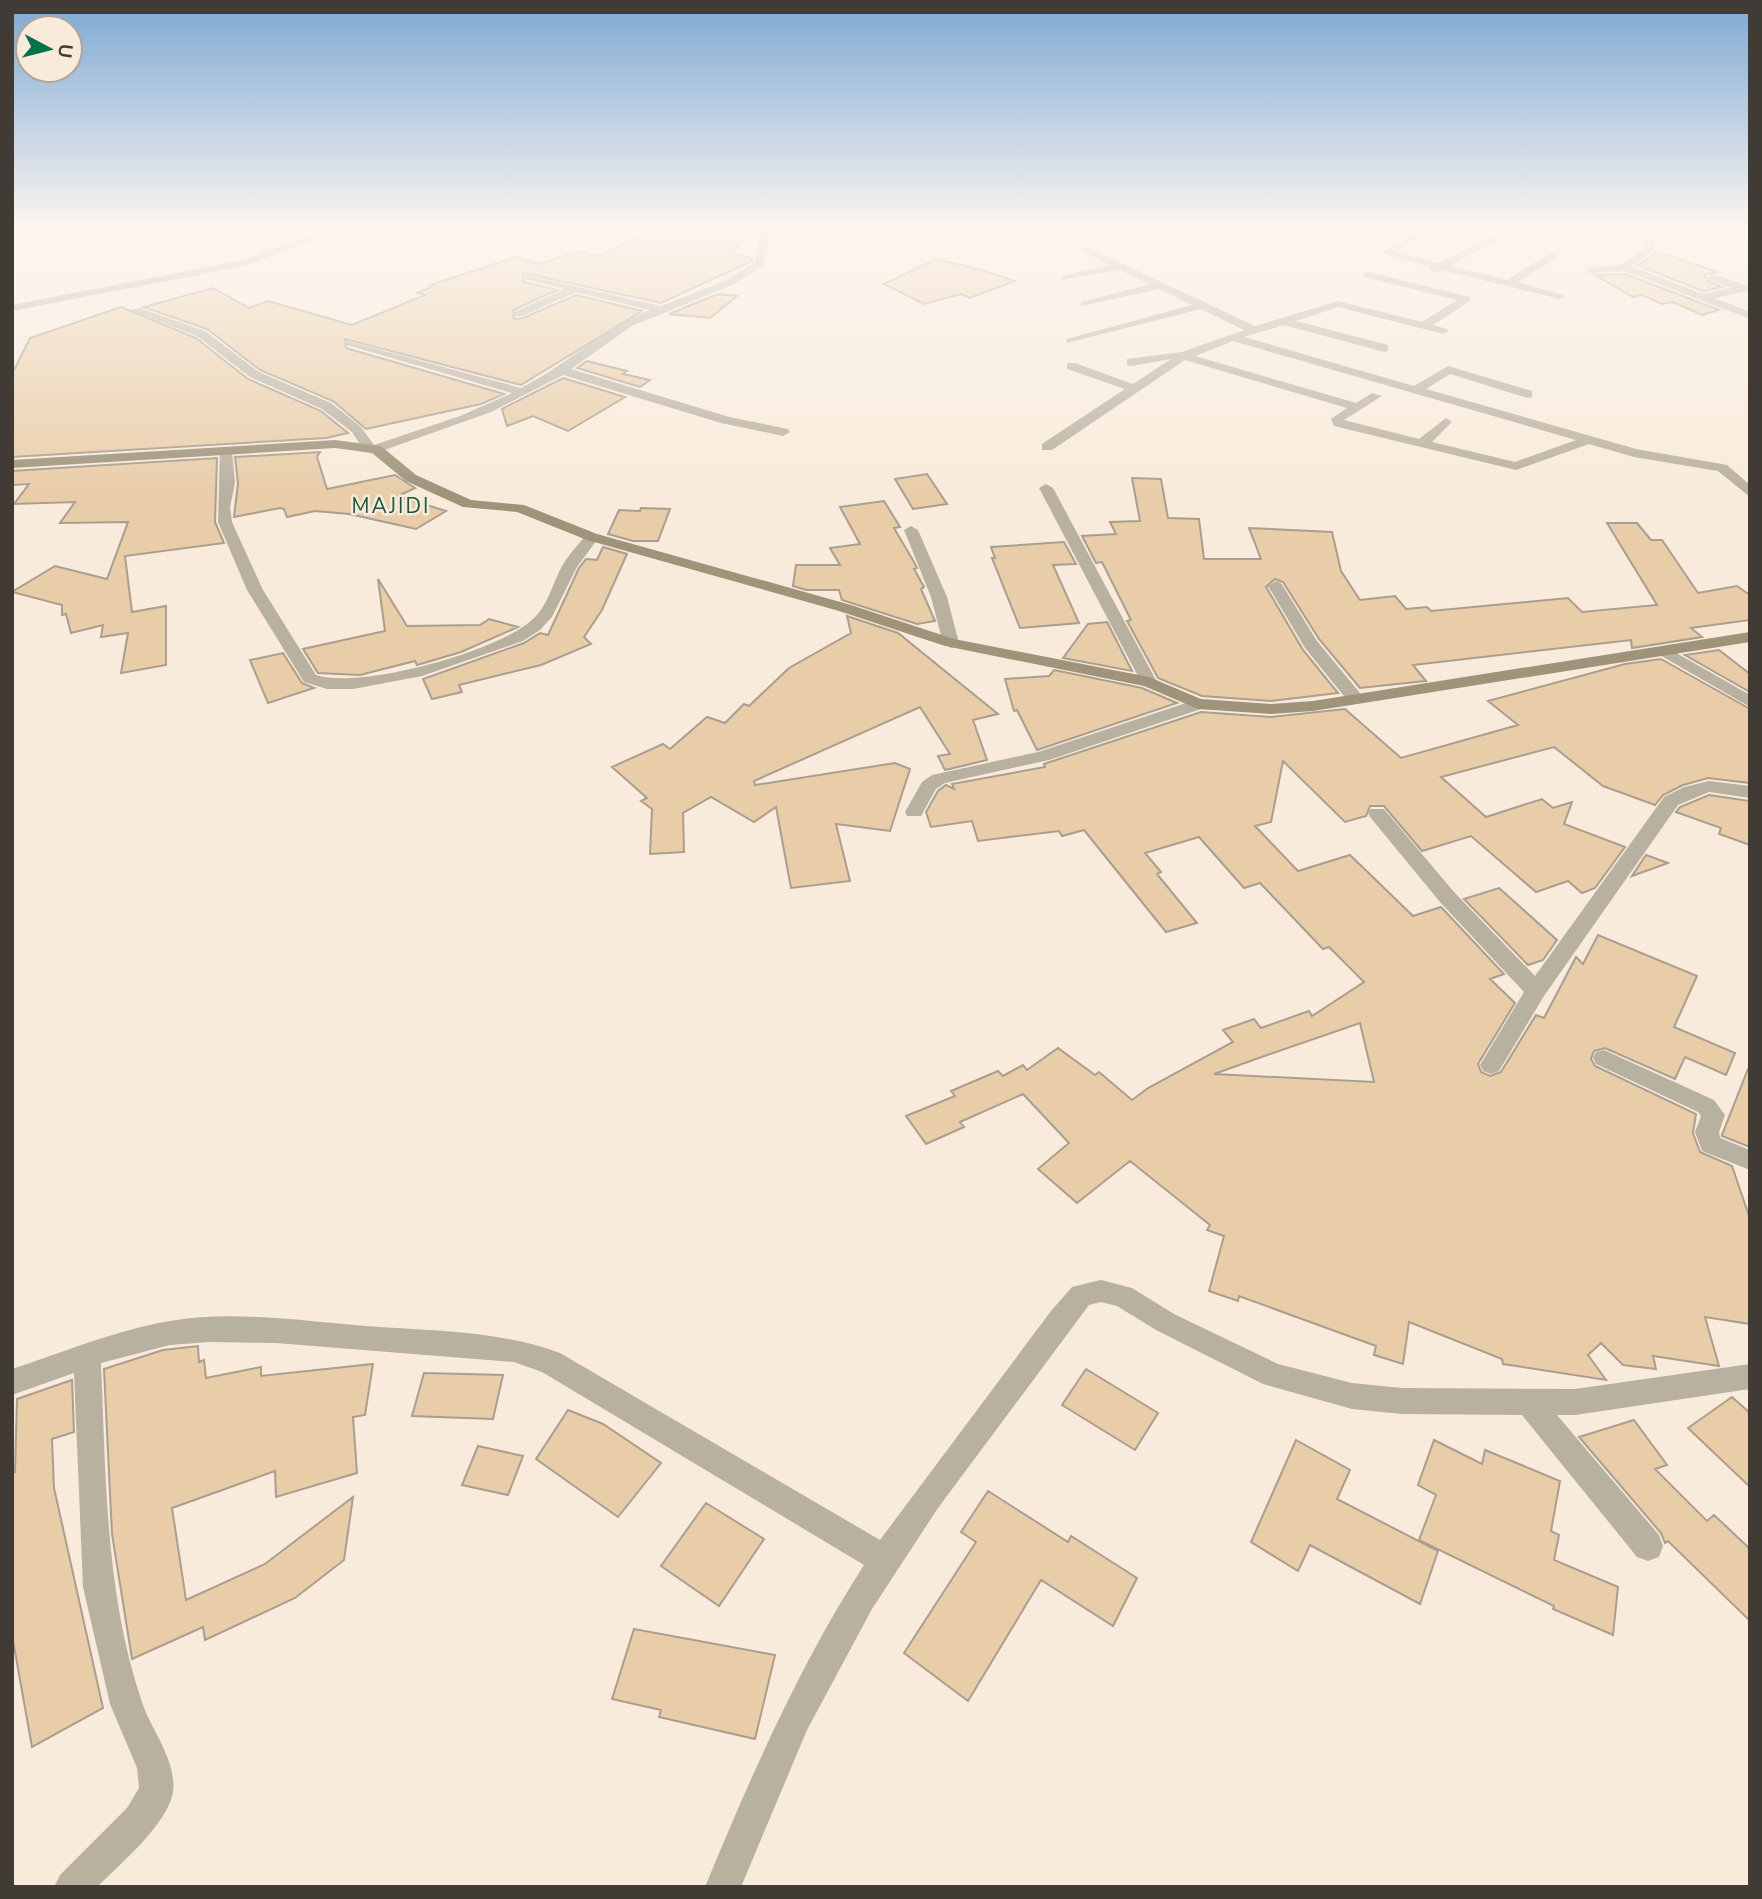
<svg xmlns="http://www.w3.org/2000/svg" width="1762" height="1899" viewBox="0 0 1762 1899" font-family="'Nunito Sans',sans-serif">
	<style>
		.building { fill: #e9cda9; stroke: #aa9e8f; stroke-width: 2; fill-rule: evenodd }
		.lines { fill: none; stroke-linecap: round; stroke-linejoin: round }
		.street { fill: #b9b1a0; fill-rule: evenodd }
		.secondary { fill: #9f947a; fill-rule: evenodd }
		.labels { text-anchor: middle; stroke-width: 5; stroke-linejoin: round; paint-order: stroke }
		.far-quarter-label { font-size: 21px; letter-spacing: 2px; fill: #16583d; stroke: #f8ebdb }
	</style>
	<rect width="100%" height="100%" fill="#f8ebdb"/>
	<!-- building -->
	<path class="building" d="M713,228H744L740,232L748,233L732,253L752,258V261L661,303L523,273L524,282L557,290L513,310L514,319L523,318L576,295L642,311L521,385L345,339L346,348L504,394L481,404L366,429L333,401L260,370L207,329L144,307L213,288L249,308L268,301L352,325L425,295L417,293L434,286L430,285L516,257L539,264L579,251L596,256L661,229L698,236Z
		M1658,252L1718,272L1704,275L1708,281L1722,287L1703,291L1637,265Z
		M936,259L981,270L1015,281L970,298L961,294L924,304L884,284Z
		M1625,274L1719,310L1702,315L1673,302L1662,304L1642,295L1633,297L1595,275Z
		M718,294L737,296L710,318L669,314Z
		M121,307L196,338L248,379L321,411L348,433L326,438L12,457V374L30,338Z
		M587,361L627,371L623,374L650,380L640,387L577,368Z
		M563,378L625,397L568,431L533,416L507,426L502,409Z
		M320,452L317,457L327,489L395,475L415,488L398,496L446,511L416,529L349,514L315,511L287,517L284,509L280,508L234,517L238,483L235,457Z
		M217,458L215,522L224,543L125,556L132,612L166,606V665L121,673L128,633L101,637L103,625L71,633L66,614L62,615V605L12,592L55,566L107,579L128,522L60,523L75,502L14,504L29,484L12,485V471Z
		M927,474L947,504L913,509L895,479Z
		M1132,478L1161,479L1168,518L1199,519L1204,559H1261L1249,528L1332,532L1341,571L1360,600L1395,596L1406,609L1427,607L1431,611L1568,598L1582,612L1657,605L1607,523H1637L1651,540H1662L1698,593L1737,586L1750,595V620L1691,628L1702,637L1632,648L1631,640L1413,665L1426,681L1360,688L1319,639L1283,582L1275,579L1266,587L1303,650L1338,693L1271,701L1202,696L1158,678L1127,621L1131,620L1102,562L1096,563L1082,536L1116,534L1110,522L1140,521Z
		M884,501L900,527L894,528L914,562L917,568L914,569L924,587L921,589L935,621L917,624L842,600L839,590H806L793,586L796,565H840L830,548L860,544L840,507Z
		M641,508L670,509L658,541H633L608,534L619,510L640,511Z
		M1064,542L1076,564L1053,565L1079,623L1020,628L992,558H995L991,547Z
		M603,547L627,554L602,610L584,637L591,644L541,665L459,685L462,692L432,699L423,679L524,643L540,633L548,635L579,568L586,559L597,560Z
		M378,579L407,626L480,625L489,619L518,627L461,652L417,665L415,661L360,675L318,673L303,649L385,631Z
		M847,616L898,633L998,714L973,720L987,760L945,770L938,756L950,754L920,707L754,781L755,785L895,763L910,769L890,831L836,824L850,881L791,888L776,807L754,822L711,797L683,813L684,852L650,854L652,809L641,801L647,798L612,767L663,744L670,749L707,717L725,723L744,704L749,706L789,668L851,633Z
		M1107,622L1132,671L1063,658L1088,624Z
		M1719,650L1750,674V692L1685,655Z
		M283,653L302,683L314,688L268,703L250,660Z
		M1661,659L1750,709V783L1708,778L1683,785L1663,795L1655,805L1603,786L1554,747L1441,777L1486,817L1542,799L1553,808L1572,802L1564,824L1625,847L1595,888L1582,893L1568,881L1536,892L1471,836L1422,851L1384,806H1370L1366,816L1345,822L1283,761L1271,822L1255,826L1298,871L1350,855L1413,916L1441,907L1504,974L1490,979L1515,1003L1478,1064L1481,1072L1490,1076L1501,1072L1536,1015L1544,1018L1576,957L1583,964L1598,935L1697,976L1674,1027L1735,1053L1726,1075L1685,1057L1675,1079L1605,1048L1594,1051L1591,1059L1595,1066L1696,1114L1693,1133L1700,1152L1732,1166L1750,1219V1324L1705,1317L1719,1366L1653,1356L1656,1369L1623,1365L1601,1343L1588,1355L1606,1380L1503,1364L1502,1359L1409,1322L1403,1364L1374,1355L1376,1346L1239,1296L1238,1301L1209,1291L1224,1236L1207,1230L1210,1225L1130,1161L1077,1203L1038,1169L1069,1143L1023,1094L960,1122L964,1127L926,1144L906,1116L955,1096L951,1091L998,1071L1003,1076L1023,1065L1027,1070L1058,1048L1095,1075L1099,1072L1132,1100L1148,1088L1233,1042L1223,1030L1254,1019L1261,1028L1309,1011L1312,1016L1364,982L1329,947L1323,949L1260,883L1244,888L1199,837L1145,853L1161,872L1157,874L1197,923L1166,932L1084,830L1062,836L1059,831L978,841L972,821L931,827L926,812L938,791L946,785L954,789L952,784L1045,767L1044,764L1201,712L1271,717L1345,709L1401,758L1518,725L1488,701L1625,664ZM1360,1023L1374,1082L1214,1074L1270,1054Z
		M1054,670L1142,688L1177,703L1037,750L1017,710L1014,711L1005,679L1049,676Z
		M1709,795L1750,801V845L1719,834L1721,828L1676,812L1680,807Z
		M1646,855L1668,863L1632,876Z
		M1499,888L1557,940L1543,960L1528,965L1464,899Z
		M1748,1069H1750V1147L1722,1136V1135Z
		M198,1346L199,1362L204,1360L206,1378L261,1367V1376L373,1364L365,1415L353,1417L357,1473L276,1497L275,1471L172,1508L186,1600L265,1564L353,1497L344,1560L295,1598L205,1640L203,1627L132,1659L112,1534L104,1369L163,1350Z
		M1086,1369L1158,1413L1135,1450L1062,1405Z
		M424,1373L503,1375L493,1419L412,1416Z
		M72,1380L74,1432L52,1439L54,1488L103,1708L32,1747L12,1635V1473L15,1472L17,1399Z
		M1732,1397L1750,1413V1487L1688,1428Z
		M568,1410L603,1424L661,1463L618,1517L536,1459Z
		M1634,1420L1667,1465L1655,1469L1707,1521L1714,1515L1750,1549V1621L1668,1541L1665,1543L1661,1533L1579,1437Z
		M1296,1440L1350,1470L1337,1499L1438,1551L1420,1604L1310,1545L1298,1571L1251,1542Z
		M1434,1440L1482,1464L1485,1450L1560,1481L1551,1531L1559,1535L1554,1560L1618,1587L1613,1635L1553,1609L1554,1606L1419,1540L1436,1495L1418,1485Z
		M478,1446L523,1456L508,1495L462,1485Z
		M988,1491L1068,1542L1071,1536L1137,1578L1113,1626L1041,1580L968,1701L904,1653L976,1542L961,1532Z
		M706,1503L764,1539L719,1606L661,1566Z
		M634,1629L775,1655L755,1739L659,1717L661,1710L612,1699Z"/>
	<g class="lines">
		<!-- street -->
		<path class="street" d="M331,228H345L244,266L12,311V305L238,261Z
			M763,228H773L763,266L732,285L632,326L571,369L729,417L788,429L790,432L783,436L721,423L563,375L491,412L376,453L363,449L352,432L322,409L250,377L197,336L130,310L140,308L205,331L259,372L331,403L361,427L374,445L460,416L512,393L347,345V341L521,388C566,365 603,329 650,310L576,292L522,316H514V312L565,289L525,279V275L661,306L725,281L754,263Z
			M1422,228H1434L1395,252L1439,263L1491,235H1499V239L1450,266L1507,280L1550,253H1558V257L1518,282L1566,296L1560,299L1442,270L1434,273L1429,270L1431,267L1381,253Z
			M1638,228H1648L1655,242L1654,250L1631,266L1703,294L1731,288L1709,279L1708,277L1713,274L1748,286V291L1714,298L1750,312V319L1625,271L1587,273V269L1591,268L1621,265L1644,249L1645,242Z
			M1087,247L1255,326L1338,301L1422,322L1457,300L1364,277L1363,275L1368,272L1470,297V301L1433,325L1447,329L1449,331L1443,334L1338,307L1296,321L1388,345V351L1384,352L1284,325L1244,337L1414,386L1448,366L1532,391V397L1528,398L1450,374L1426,389L1636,449L1727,465L1750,485V497L1718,471L1634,457L1589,444L1516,470L1334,426L1331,419L1347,408L1185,360L1052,450H1042V444L1125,389L1067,369V363H1075L1133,384L1171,359L1131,366L1127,365V359L1182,352L1244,330L1201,309L1067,343V339L1192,305L1159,289L1081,306V302L1150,284L1120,270L1061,280V276L1110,265L1083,252V248ZM1233,341L1576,440L1515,462L1432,442L1452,422L1446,418L1419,439L1344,420L1382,396L1372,393L1356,403L1195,356Z
			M220,448L232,451L235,483L230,507L232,522L263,590L316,675C360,690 500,651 533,619C548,605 552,585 561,568C568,555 578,545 587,534L592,533L599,537L577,567L552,617L540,630L523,641L422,676L353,689H327L304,682L247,590L218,522Z
			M1046,484L1053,488L1157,682L1155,686H1143L1141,682L1039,488Z
			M911,526L918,530L947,597L959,643L957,646L951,648L943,643L931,597L904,530Z
			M1276,581L1281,583L1317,641L1360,693L1363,697L1360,701H1348L1305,648L1268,586Z
			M1664,646L1750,695V707L1658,654V648Z
			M1198,699L1207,704L1204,708L1049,760L945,783L936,789L921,816H907L905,812L922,782L932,775L1038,752Z
			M1709,781L1750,786V798L1709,792L1678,805L1544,996L1499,1071L1491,1074L1483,1071L1480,1065L1524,992L1440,902L1370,817L1368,813L1370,809H1384L1454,892L1535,976L1664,797L1684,787Z
			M1604,1050L1714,1100L1725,1115L1719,1132L1720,1138L1750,1150V1170L1702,1151L1695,1132L1701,1116L1698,1112L1596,1064L1593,1058L1596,1052Z
			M1101,1280L1132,1288L1174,1314L1278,1364L1352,1383L1402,1388L1575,1389L1750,1364V1389L1575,1415H1557L1659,1535L1663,1546L1659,1557L1648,1561L1637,1557L1522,1415L1402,1414L1352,1409L1263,1384L1156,1330L1117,1306L1101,1302L1089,1305L938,1508L872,1609L807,1730L741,1887H705C751,1776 799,1666 864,1565L542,1372L514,1362L276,1343L210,1342L170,1345L101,1363C106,1476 105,1594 142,1702C151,1730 177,1760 173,1792C168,1824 120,1864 97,1887H54L60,1875L127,1808L139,1788L137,1768L110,1704L83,1587L74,1373L12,1395V1369C64,1352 116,1330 170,1321C233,1310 302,1321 366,1326C431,1331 498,1330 560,1353L880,1540L1051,1311L1072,1287Z"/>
		<!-- secondary -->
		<path class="secondary" d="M335,440L381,446L416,475L471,500L524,505L597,534L851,605L954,639L1149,677L1201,699L1271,704L1313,701L1750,632V642L1313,711L1271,714L1198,709L1144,686L945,646L839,611L587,540L517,512L463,507L406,481L372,453L335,448L12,468V460Z"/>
	</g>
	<!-- sky -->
	<linearGradient id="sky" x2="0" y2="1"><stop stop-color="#7da8d4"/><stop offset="0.46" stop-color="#fcf6ef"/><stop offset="1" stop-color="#fcf6ef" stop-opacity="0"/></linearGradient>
	<rect width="1762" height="494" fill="url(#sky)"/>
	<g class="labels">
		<!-- far-quarter labels -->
		<g class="far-quarter-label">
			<text x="391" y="513">MAJIDI</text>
		</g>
	</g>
	<!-- border -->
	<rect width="1762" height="1899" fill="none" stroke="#413b35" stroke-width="28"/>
	<!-- north arrow -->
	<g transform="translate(49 49) rotate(97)"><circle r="33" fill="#f8ebdb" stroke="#afa599" stroke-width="2"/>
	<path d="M0-5L12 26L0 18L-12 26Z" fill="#00734c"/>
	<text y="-10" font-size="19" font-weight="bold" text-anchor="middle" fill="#413b35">U</text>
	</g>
</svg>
